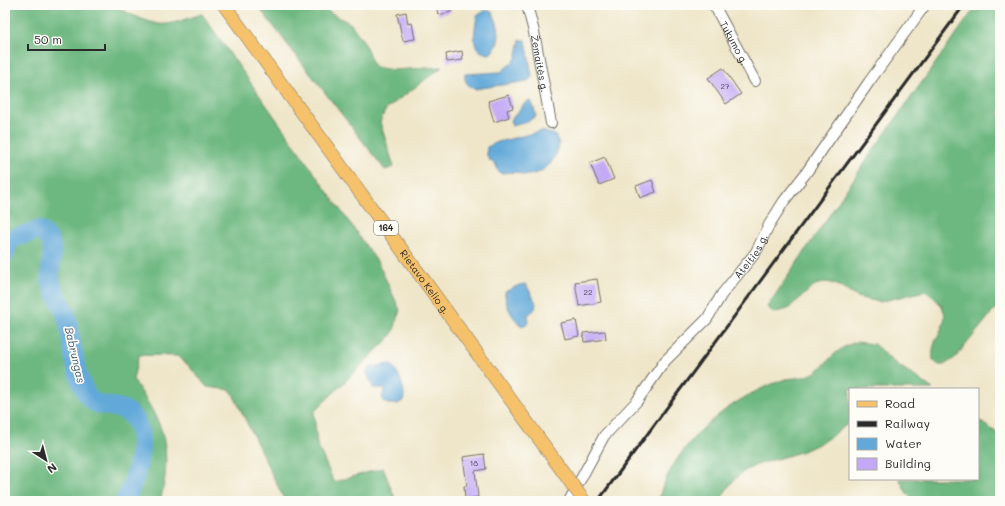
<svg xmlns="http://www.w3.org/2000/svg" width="1005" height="506" viewBox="0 0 1005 506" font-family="Mali,sans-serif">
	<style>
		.forest { fill: #6db880; stroke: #4c7256 }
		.water { fill: #62a9d9; stroke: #466a82 }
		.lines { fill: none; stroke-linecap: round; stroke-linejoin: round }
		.river { stroke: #62a9d9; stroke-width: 19 }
		.building { fill: #c4aaf6 }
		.minor-casing { stroke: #706c62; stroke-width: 12 }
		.major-casing { stroke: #706c62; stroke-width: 14 }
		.minor { stroke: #fff; stroke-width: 10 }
		.major { stroke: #f5c16b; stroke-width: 13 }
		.rail { stroke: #2b2b2b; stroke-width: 3 }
		.major-bridge-casing { stroke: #706c62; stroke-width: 14; stroke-linecap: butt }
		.major-bridge { stroke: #f5c16b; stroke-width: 13 }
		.labels { text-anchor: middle; stroke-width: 3.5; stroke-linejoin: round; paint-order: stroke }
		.number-label { font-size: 8px; fill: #514b5e }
		.shield { fill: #fdfcf7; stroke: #6a6a68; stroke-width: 1 }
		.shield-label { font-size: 9px; font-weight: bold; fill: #2b2b2b }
		.street-label { font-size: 10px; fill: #2b2b2b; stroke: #fdfcf7 }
		.water-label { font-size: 11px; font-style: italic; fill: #415d71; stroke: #fdfcf7 }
	</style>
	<rect width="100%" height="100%" fill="#fdfcf7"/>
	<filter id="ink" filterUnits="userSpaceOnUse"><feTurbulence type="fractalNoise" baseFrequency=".025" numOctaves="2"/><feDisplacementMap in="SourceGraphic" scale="8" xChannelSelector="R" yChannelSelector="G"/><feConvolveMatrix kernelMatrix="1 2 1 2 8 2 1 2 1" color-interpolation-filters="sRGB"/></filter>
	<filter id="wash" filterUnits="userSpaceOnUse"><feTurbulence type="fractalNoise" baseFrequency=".012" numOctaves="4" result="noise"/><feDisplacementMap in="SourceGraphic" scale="16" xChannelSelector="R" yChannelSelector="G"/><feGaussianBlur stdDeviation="0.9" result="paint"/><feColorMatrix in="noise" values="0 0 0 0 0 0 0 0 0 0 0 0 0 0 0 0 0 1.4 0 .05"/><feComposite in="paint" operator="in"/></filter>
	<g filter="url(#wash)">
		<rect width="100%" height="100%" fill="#efe6c9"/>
		<!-- forest -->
		<path class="forest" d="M5,5H117C121,12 151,23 159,24C169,26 192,17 202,14L378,263L400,310L394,330L390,337L314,412L317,444L334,482L383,468L396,501H285L231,390L207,387L187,364L177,356L139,355L133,379C142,393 160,420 163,436C168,458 166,481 160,501H5Z
			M257,5H281C290,14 306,8 317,5L351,24L364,42L374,67L394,70L442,67L386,109L380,122L394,167L385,170Z
			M977,5H1000V303L955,358L944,365H939L933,360C928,331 967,319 925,291L879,302L857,297L835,284L827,282L815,285L788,309L774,313L767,307L872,152Z
			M856,342L874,344L891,360L933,389H850V422C834,435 817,447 797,453C760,465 740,462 720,501H658C673,445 726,400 780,381C790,377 803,379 812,374C825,367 830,356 840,350C844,346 851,344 856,342Z
			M978,420L1000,435V501H916L908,495L899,479H978Z"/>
		<!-- water -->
		<path class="water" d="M486,10L492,12C500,25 503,43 490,54C468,52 475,32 477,16Z
			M520,40H526L532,77L528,81L475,89C468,86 464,82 465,74L501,72L516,59Z
			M531,101L534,108L536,116L527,122L512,126L510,121L526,102Z
			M542,131L555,135L559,143C558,159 543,176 525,175C522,175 519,173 516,172C511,172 505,173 500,173L497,170L496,164C487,161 486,155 487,147L498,142Z
			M526,284L536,303L535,309L528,315L529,323L522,326C513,320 504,303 505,292L519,285Z
			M390,364C398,368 407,393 403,401L397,404H387L382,398L385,390L383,388H373L367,373V371L372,367Z"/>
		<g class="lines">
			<!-- river -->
			<path class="river" d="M5,255L10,239L39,230C65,245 42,268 54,290C58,299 65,308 67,318C73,342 73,369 85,391C95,412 111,402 126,411C153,427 136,479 125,501"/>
		</g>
		<g id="blocks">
			<!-- building -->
			<path class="building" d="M436,5H450L451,12L438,15Z
				M406,12L408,24L412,23L415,39L403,41L397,14Z
				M462,51L463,60L447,62L446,54Z
				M723,68L741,94L726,104L708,78Z
				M509,95L513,108L507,110L509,117L494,122L488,101Z
				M605,157L614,179L599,185L590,163Z
				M652,180L656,192L640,198L636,186Z
				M597,279L601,302L579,306L575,282Z
				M576,320L579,336L565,339L561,323Z
				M605,331L606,339L584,342L583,333Z
				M484,454L486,469L475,471L478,497L465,499L464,486H467L463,457Z"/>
		</g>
	</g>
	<g filter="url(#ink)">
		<use href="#blocks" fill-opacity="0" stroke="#706c62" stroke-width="1"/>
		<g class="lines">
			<!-- minor casing -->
			<g class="minor-casing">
				<g id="minor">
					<path id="s1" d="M527,5L534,32L551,123"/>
					<path id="s2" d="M714,5L755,81"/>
					<path id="s3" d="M569,501L604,436L637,401L665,361L707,319L722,294L756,252L769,225L784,201L806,173L869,82L925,5"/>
				</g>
			</g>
			<!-- major casing -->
			<g class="major-casing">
				<g id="major">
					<path id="s4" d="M224,5L548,451"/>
				</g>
			</g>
			<!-- minor -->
			<use href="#minor" class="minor"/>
			<!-- major -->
			<use href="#major" class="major"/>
			<!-- rail -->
			<path class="rail" d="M598,501L964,5"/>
			<!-- major-bridge casing -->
			<g class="major-bridge-casing">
				<path id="major-bridge" d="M548,451L584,501"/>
			</g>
			<!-- major-bridge -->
			<use href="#major-bridge" class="major-bridge"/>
		</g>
	</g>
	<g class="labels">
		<!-- number labels -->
		<g class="number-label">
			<text x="725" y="89">27</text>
			<text x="588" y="295">22</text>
			<text x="474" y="466">18</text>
		</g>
		<!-- shield labels -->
		<rect class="shield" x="374" y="221" width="24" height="14" rx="3"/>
		<g class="shield-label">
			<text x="386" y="231">164</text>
		</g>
		<!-- street labels -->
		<g class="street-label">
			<text dy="4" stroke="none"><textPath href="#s2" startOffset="43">Tukumo g.</textPath></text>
			<text dy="4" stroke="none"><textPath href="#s1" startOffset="60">Žemaitės g.</textPath></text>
			<text dy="4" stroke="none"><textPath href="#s3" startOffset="307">Ateities g.</textPath></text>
			<text dy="4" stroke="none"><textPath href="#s4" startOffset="342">Rietavo Kelio g.</textPath></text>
		</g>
		<!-- water labels -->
		<g class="water-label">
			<text transform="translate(75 355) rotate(77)" y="4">Babrungas</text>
		</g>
	</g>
	<!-- margin -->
	<rect width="1005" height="506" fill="none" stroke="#fdfcf7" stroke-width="20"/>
	<!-- legend -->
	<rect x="849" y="388" width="130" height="92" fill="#fdfcf7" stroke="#a9a8a5"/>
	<rect x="857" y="401" width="20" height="6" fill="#f5c16b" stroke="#a9a8a5"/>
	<text x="885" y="408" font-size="12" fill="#2b2b2b">Road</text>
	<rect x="857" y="421" width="20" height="6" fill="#2b2b2b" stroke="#a9a8a5"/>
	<text x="885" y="428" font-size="12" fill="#2b2b2b">Railway</text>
	<rect x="857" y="438" width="20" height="12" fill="#62a9d9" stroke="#a9a8a5"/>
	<text x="885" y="448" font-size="12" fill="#2b2b2b">Water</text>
	<rect x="857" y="458" width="20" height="12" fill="#c4aaf6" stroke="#a9a8a5"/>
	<text x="885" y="468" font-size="12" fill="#2b2b2b">Building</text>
	<!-- north arrow -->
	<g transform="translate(46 460) rotate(144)" stroke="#fdfcf7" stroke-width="3" paint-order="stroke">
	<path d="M0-3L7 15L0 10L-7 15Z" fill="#2b2b2b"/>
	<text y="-6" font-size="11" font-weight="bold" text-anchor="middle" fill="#2b2b2b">N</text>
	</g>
	<!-- scale -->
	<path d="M28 44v6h77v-6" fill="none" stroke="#2b2b2b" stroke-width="2"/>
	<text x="34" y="44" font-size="12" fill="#2b2b2b" stroke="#fdfcf7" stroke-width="3" paint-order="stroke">50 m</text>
</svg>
